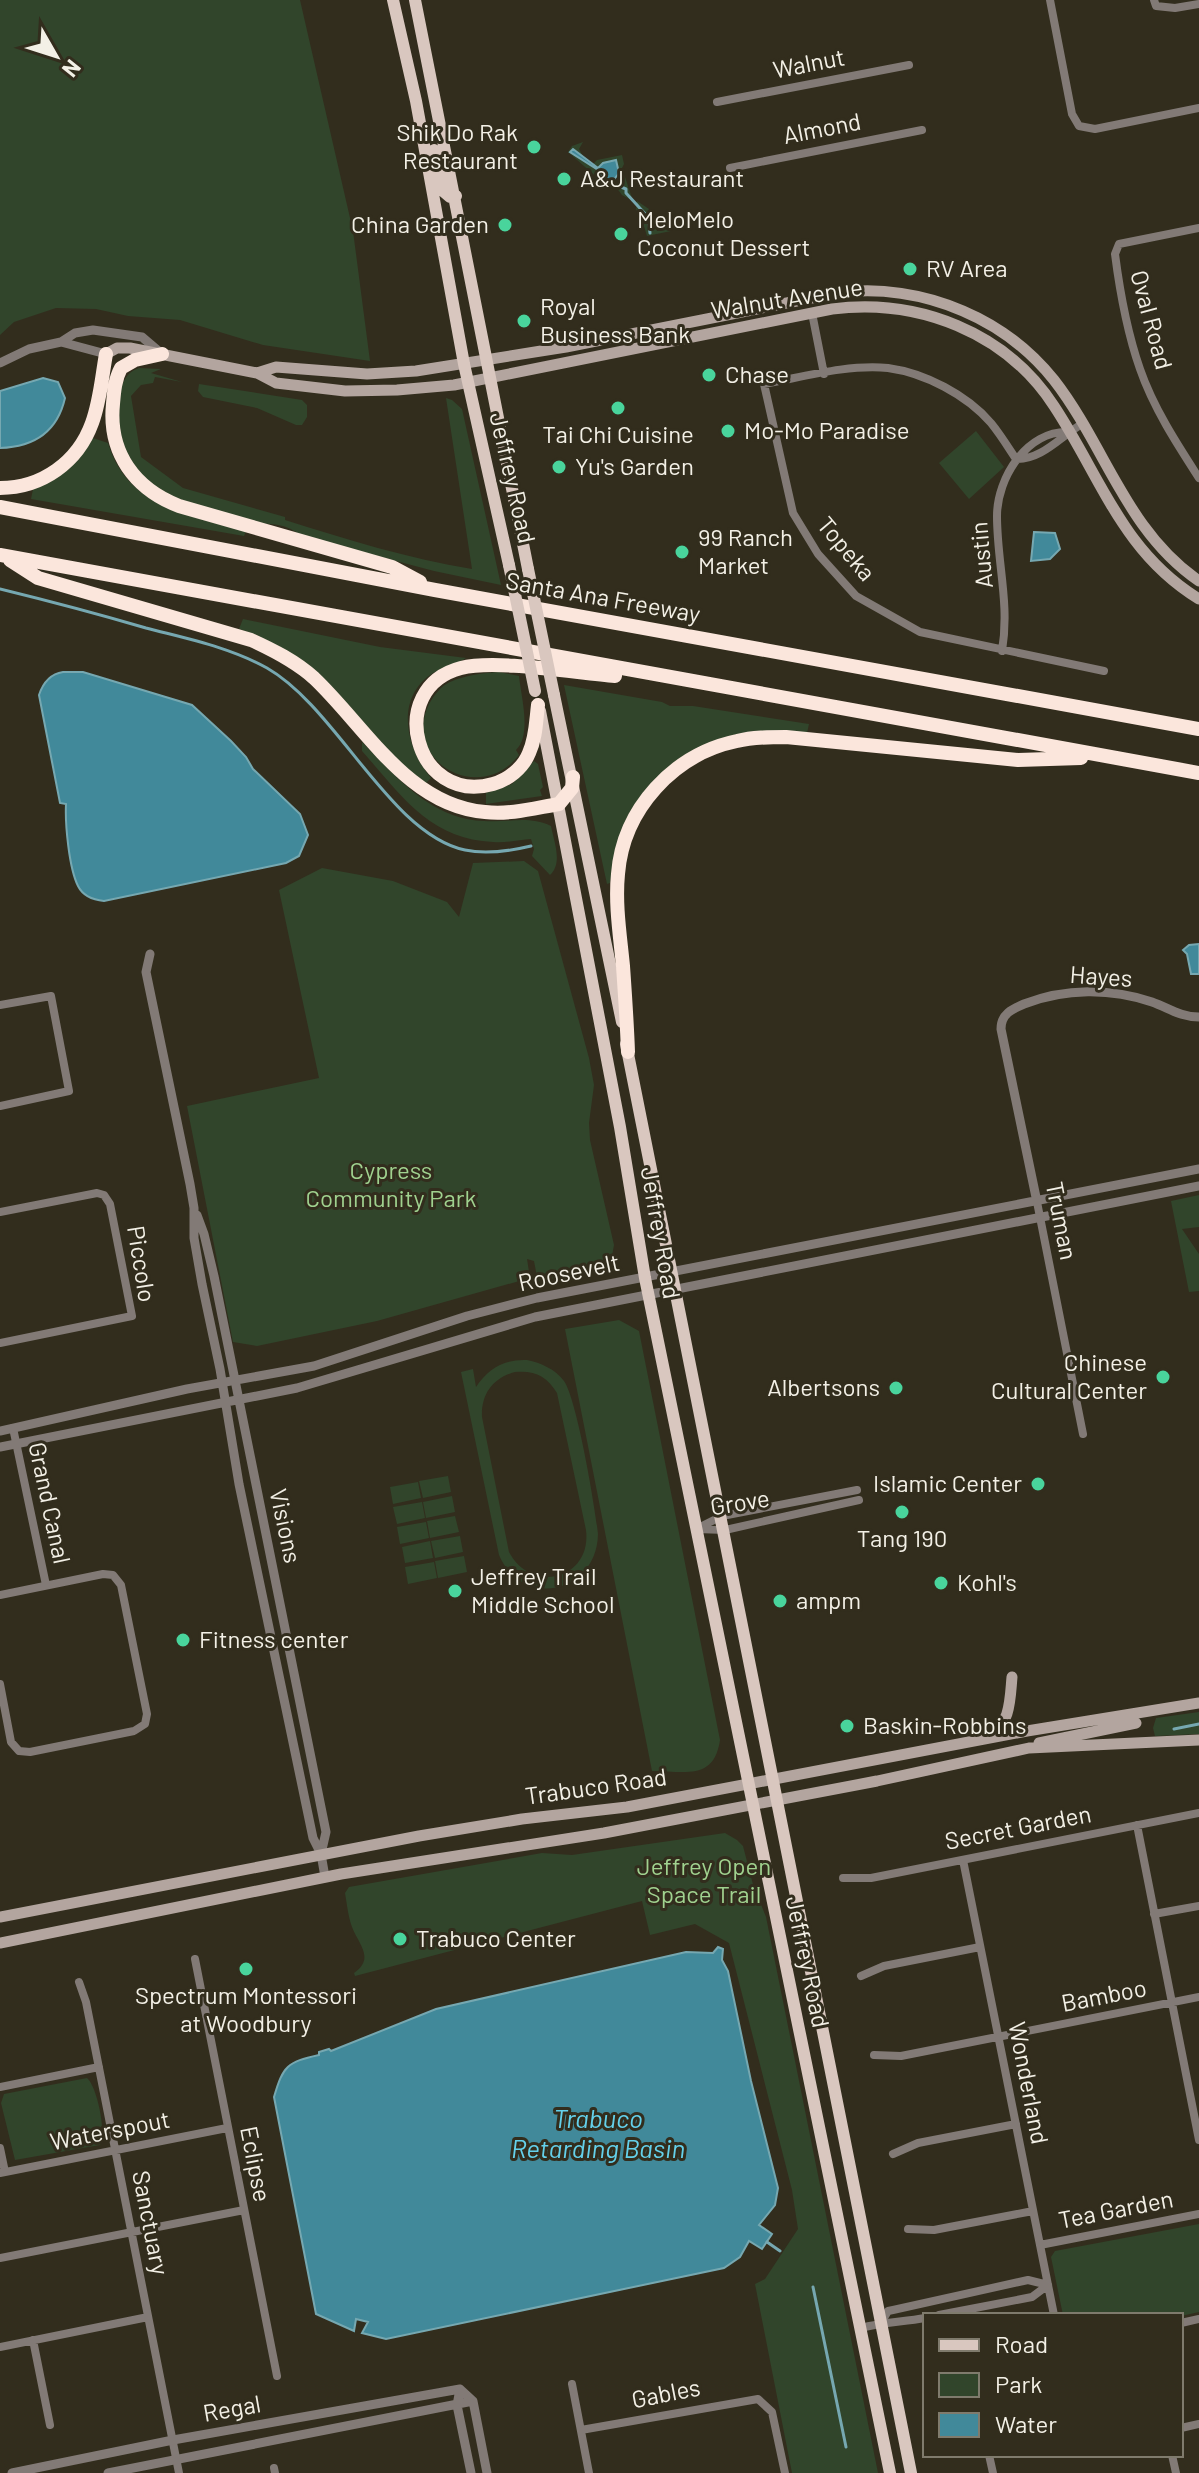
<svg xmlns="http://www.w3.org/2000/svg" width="1199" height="2473" viewBox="0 0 1199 2473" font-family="Barlow,sans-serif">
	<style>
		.green { fill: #31452b; fill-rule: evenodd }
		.water { fill: #41899a; stroke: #76a8b1; stroke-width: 2 }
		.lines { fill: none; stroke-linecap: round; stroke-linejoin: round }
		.stream { stroke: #76a8b1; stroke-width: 3 }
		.minor { stroke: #827a76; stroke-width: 8 }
		.tertiary { stroke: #827a76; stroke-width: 9 }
		.secondary { stroke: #b3a59f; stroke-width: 11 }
		.primary { stroke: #d9c7bf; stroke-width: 12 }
		.motorway { stroke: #fbe6dc; stroke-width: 14 }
		.primary-bridge { stroke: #d9c7bf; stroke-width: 12 }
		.poi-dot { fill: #49d49c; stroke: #322d1d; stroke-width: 3 }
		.labels { text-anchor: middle; stroke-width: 6; stroke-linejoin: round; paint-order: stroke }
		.street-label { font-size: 24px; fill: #f3f0e6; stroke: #322d1d }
		.poi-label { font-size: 24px; fill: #f3f0e6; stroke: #322d1d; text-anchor: start }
		.park-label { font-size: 24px; fill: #a0d28f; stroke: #322d1d }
		.water-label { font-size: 26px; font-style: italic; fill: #64d1eb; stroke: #322d1d }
	</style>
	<rect width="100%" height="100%" fill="#322d1d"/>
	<!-- green -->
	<path class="green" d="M0,0H300L353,231L370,361L263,345L180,320L128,316L96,309L56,308L14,322L0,335Z
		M583,142L579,149L584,158L573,149L570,152L591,166L597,160L622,155L624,164L622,168L633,201L622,195L616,187L620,189L623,185L619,175L612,183L608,181L606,184L608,187L568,152L572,146ZM616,160L619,172L612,182L608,180L604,183L601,181L598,167L603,163Z
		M637,201L649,209L648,213L654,217L657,231L671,228V231L647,236L640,213L636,210Z
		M139,368L161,369L151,373L182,382L155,377L153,383L141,385L131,396L141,457L183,488L285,517V520C346,539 409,559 472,569L446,398L452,400L462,409L501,585L434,571L302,536C284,523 278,525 256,523C243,521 228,514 215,510C196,504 173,500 156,489C131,472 115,439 118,409C120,392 121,374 139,368Z
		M199,384L302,400L307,405V417L302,425H296L257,408L203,397L198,391Z
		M976,431L1004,467L969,499L939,463Z
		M93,438L108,443C127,507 190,516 246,531L244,536L31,499L33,489C59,476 78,464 93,438Z
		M243,619L380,647L466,658C458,664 444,667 433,673C394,698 406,748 431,778L425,784L257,635L239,629Z
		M499,672L519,676C521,696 532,735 516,750L519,755C480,806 401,761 429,704C434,695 441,686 450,682C466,675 483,673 499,672Z
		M564,685L662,702L670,706H693L809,724L807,733L747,732L711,742L678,759L660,775L616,849L610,883L607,884Z
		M362,742C397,777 430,819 484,821C508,823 528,815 551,826C554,842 563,863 550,875L532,856L534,849L531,839C519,840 506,843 493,842C429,839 401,795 362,751Z
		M534,761L538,764L543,787L540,790L542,796L486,804V793L512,784Z
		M524,861L538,871L589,1058L594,1085L589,1123L590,1140L614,1245L612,1256L600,1268L538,1282L534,1261L527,1259L530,1278L377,1321L257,1346L233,1342L187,1106L319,1078L279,890L322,868L393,881L447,902L459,917L473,863Z
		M1199,1195V1227L1182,1229L1199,1254V1291L1189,1292L1171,1201Z
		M619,1320L639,1331L720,1740C714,1781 685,1771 652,1771L565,1329Z
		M527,1360C541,1363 555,1369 564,1381C577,1400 595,1506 598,1534C597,1593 523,1610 499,1555L461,1372L473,1369L476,1387C488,1369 504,1359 527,1360ZM515,1372C534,1370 547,1376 557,1393L586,1530C592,1579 532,1595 509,1552L482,1417C481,1394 493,1378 515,1372Z
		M448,1476L451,1492L423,1498L419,1481Z
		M418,1482L421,1498L393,1504L390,1487Z
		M452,1496L455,1512L426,1518L423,1502Z
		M422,1502L425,1518L397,1524L393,1507Z
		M455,1516L459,1532L430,1538L427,1521Z
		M426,1522L429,1538L400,1544L397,1527Z
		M460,1536L463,1552L435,1558L431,1541Z
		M430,1541L433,1558L405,1563L402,1547Z
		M464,1556L467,1572L438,1578L435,1561Z
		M434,1562L437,1578L408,1584L405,1567Z
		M1199,1712V1734L1155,1736L1153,1728L1156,1718Z
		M725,1833L737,1840L743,1846L757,1900L760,1902L766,1917L878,2473H792L755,2284L765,2279L798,2229L792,2190L729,1943L695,1924L650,1935L642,1901L355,1976L354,1973C375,1958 359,1945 352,1927C348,1916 347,1904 345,1893L349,1887L542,1853L572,1855Z
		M87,2078C97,2086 107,2134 100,2145L15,2160L1,2103L4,2094Z
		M1199,2224V2312L1181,2316L1063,2315L1051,2257L1055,2251Z"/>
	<!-- water -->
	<path class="water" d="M573,149L598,168L603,163L616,160L619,173L612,182L608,180L604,183L598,170L570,152Z
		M43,378L58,382L65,398C57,433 33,447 0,448V391Z
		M1034,532L1055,533L1060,549L1050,559L1031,561Z
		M63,672H83L192,705L231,741L246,757L253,769L300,814L308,835L299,856L286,863L104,901C94,900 83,896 78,886C69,868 65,824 66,804L60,803L39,695C43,683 50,674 63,672Z
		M1199,944V974H1191L1187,954L1183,950L1189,945Z
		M718,1947L723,1949L722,1960L728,1971L751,2081L778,2188L775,2205L759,2225L772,2234L762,2249L749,2241L740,2257L724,2268L386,2339L362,2333L368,2322L356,2319L354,2331L316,2314L274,2097C283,2066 287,2062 319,2055V2052L329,2049L331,2051L436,2009L686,1952L713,1953Z"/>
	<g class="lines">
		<!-- stream -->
		<path class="stream" d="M621,187L626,189V193L648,217L650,233
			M0,589C49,601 98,614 146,628C188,639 229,647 267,668C337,708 390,834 465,850C487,855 510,851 531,846
			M1174,1729L1199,1724
			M767,2242L780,2251
			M813,2287L846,2447"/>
		<!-- minor -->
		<path class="minor" d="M1050,0L1072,114L1079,126L1095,129L1199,108
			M1154,0L1156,6L1175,8L1199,4
			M717,102L909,65
			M730,168L922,130
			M1199,228L1119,244L1115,254C1120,293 1127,332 1140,369C1153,407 1177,444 1199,478
			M812,313L824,374
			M1016,459C1008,447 1000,434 991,423C967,395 925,373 888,368C848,364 803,377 764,384L793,513L818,554L856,596L920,632L1104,671
			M1016,459C1042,460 1061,436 1082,424
			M1002,651C1010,603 997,563 997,516C997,478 1027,430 1069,432
			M0,1005L51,996L69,1091L0,1106
			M1037,1202L1083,1434
			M0,1212L97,1193L104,1195L110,1204L132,1316L0,1343
			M13,1428L46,1585
			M696,1529L722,1516L857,1490
			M697,1529L725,1530L859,1500
			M0,1595L103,1574L113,1575L121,1585L147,1714L145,1724L134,1731L30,1752L19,1751L11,1742L0,1684
			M1137,1825L1199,2140
			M963,1860L1054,2315
			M843,1878H871L1199,1813
			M1154,1914L1199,1906
			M195,1959L277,2376
			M861,1976L884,1966L980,1947
			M79,1982L86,2002L179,2473
			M874,2055L901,2056L1199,1997
			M0,2087L99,2067
			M0,2148L5,2172
			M893,2154L918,2143L1016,2124
			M0,2173L227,2128
			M908,2229L934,2230L1033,2211
			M1040,2245L1199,2214
			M0,2258L244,2210
			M939,2315L1032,2297L1048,2285
			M881,2323L888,2311L893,2310L1028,2280L1048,2285
			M1181,2323L1199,2319
			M861,2328C882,2322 903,2322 925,2318
			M33,2340L50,2425
			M0,2347L148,2317
			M572,2384L589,2473
			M1181,2428L1199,2424
			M581,2430L758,2399L772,2412L785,2473
			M989,2455L993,2473
			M1172,2455L1176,2473
			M274,2468L275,2473"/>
		<!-- tertiary -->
		<path class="tertiary" d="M61,342L106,354
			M0,363L29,349L61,342L75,333L93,330L142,337L162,354
			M150,954L146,972L190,1184L194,1208V1238L202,1284L220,1369L239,1484L313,1838L321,1854L325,1877
			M1037,1202L1001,1029C1001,1014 1012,1009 1024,1004C1065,988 1111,988 1152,1002C1169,1008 1180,1017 1199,1017
			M197,1215L204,1234L214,1276L326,1832L321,1854
			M0,1431L187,1389L314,1366L467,1316L537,1298L1199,1169
			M0,1447L297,1388L535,1317L1199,1186
			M460,2389L473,2401L487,2473
			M460,2389L457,2405L471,2473
			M12,2473L173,2440L460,2389
			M108,2473L473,2401"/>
		<!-- secondary -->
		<path class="secondary" d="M106,354L117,348H130L257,373L276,383L345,391L397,390L454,385L832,309C918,298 1006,332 1054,406C1101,477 1122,552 1199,599
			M257,373L276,367L367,374L416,371L566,347L837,293C879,287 924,294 963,311C998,326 1030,350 1054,380C1106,447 1126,531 1199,581
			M989,1737C1011,1724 1010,1698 1012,1677
			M1039,1743L1136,1723
			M0,1917L419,1836L522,1819L627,1807L1027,1731L1199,1703
			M0,1943L341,1874L604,1833L877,1781L1029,1748L1199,1740"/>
		<!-- primary -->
		<path class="primary" d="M393,0L416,101L464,364L509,565
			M415,0L528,569
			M434,150L443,191L450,197L456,196
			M554,695L622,1022
			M540,711L620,1127L645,1278L890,2473
			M626,1044L911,2473"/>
		<!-- motorway -->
		<path class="motorway" d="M162,354L135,360L121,368C115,379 114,392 113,404C108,453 135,489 179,506L392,567L420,582
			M0,488C42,488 78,462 92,423C100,402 102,376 106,354
			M0,507L435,590L1199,729
			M0,555L1199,773
			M10,560L38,578L251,640C273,650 295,661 314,678C365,726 408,806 485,812C510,815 535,808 559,804L572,788L573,777
			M538,705C536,721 536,738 529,753C523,768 508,780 493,784C415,806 384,688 461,668C496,659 576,673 615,676
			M628,1052C627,1023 625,995 623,966C620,935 615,904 618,874C623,809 674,754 737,741C753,737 769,737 786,737L1018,760L1081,758"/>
		<!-- primary-bridge -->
		<path class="primary-bridge" d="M509,565L535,691
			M528,569L554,695"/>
	</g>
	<!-- markers -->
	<g class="poi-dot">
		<circle cx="534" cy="147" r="8"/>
		<circle cx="564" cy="179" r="8"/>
		<circle cx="505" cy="225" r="8"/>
		<circle cx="621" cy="234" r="8"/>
		<circle cx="910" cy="269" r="8"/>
		<circle cx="524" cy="321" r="8"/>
		<circle cx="709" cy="375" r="8"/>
		<circle cx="618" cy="408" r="8"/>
		<circle cx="728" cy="431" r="8"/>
		<circle cx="559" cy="467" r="8"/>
		<circle cx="682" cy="552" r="8"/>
		<circle cx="1163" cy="1377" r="8"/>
		<circle cx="896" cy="1388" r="8"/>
		<circle cx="1038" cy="1484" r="8"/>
		<circle cx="902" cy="1512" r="8"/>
		<circle cx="941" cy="1583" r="8"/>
		<circle cx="455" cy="1591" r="8"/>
		<circle cx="780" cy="1601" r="8"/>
		<circle cx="183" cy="1640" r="8"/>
		<circle cx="847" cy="1726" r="8"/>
		<circle cx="400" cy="1939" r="8"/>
		<circle cx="246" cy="1969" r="8"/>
	</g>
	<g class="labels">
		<!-- street labels -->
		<g class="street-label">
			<text transform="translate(809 64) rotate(-11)" y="8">Walnut</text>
			<text transform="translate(822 129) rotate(-11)" y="8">Almond</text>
			<text transform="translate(787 299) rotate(-9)" y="8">Walnut Avenue</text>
			<text transform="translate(1151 320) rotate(75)" y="8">Oval Road</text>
			<text transform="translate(512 478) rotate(77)" y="8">Jeffrey Road</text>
			<text transform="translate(846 549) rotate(50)" y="8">Topeka</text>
			<text transform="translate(982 555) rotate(-95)" y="8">Austin</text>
			<text transform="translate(603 598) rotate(10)" y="8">Santa Ana Freeway</text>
			<text transform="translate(1101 977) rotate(4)" y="8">Hayes</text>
			<text transform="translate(1061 1221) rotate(79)" y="8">Truman</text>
			<text transform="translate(660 1233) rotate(80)" y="8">Jeffrey Road</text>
			<text transform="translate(141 1264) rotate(81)" y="8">Piccolo</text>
			<text transform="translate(569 1273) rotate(-12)" y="8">Roosevelt</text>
			<text transform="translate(49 1503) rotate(78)" y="8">Grand Canal</text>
			<text transform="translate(740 1503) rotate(-9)" y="8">Grove</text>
			<text transform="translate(285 1526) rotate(78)" y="8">Visions</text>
			<text transform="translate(596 1787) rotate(-8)" y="8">Trabuco Road</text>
			<text transform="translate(1018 1828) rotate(-11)" y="8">Secret Garden</text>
			<text transform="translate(807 1962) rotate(78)" y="8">Jeffrey Road</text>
			<text transform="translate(1104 1996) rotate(-11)" y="8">Bamboo</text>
			<text transform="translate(1028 2083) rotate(79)" y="8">Wonderland</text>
			<text transform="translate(110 2131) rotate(-11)" y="8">Waterspout</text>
			<text transform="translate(255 2164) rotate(79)" y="8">Eclipse</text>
			<text transform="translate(1116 2210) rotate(-11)" y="8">Tea Garden</text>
			<text transform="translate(150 2223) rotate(79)" y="8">Sanctuary</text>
			<text transform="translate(666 2394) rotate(-11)" y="8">Gables</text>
			<text transform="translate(232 2409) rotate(-10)" y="8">Regal</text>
		</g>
		<!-- poi labels -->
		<g class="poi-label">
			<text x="518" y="141" text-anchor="end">Shik Do Rak<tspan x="518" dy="28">Restaurant</tspan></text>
			<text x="580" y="187">A&amp;J Restaurant</text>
			<text x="637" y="228">MeloMelo<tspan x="637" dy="28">Coconut Dessert</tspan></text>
			<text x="489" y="233" text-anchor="end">China Garden</text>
			<text x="926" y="277">RV Area</text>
			<text x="540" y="315">Royal<tspan x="540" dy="28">Business Bank</tspan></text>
			<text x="725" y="383">Chase</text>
			<text x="744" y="439">Mo-Mo Paradise</text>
			<text x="618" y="443" text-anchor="middle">Tai Chi Cuisine</text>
			<text x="575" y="475">Yu's Garden</text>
			<text x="698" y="546">99 Ranch<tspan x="698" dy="28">Market</tspan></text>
			<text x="1147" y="1371" text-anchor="end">Chinese<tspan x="1147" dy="28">Cultural Center</tspan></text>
			<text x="880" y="1396" text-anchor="end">Albertsons</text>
			<text x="1022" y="1492" text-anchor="end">Islamic Center</text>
			<text x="902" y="1547" text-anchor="middle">Tang 190</text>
			<text x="471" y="1585">Jeffrey Trail<tspan x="471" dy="28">Middle School</tspan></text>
			<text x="957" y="1591">Kohl's</text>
			<text x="796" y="1609">ampm</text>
			<text x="199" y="1648">Fitness center</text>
			<text x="863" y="1734">Baskin-Robbins</text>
			<text x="416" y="1947">Trabuco Center</text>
			<text x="246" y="2004" text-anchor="middle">Spectrum Montessori<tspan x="246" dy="28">at Woodbury</tspan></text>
		</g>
		<!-- park labels -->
		<g class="park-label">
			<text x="391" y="1179">Cypress<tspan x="391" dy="28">Community Park</tspan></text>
			<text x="704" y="1875">Jeffrey Open<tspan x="704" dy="28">Space Trail</tspan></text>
		</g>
		<!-- water labels -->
		<g class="water-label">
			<text x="598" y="2128">Trabuco<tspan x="598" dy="30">Retarding Basin</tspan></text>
		</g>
	</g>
	<!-- legend -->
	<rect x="923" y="2313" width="260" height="144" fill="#322d1d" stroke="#7f7b6d" stroke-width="2"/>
	<rect x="939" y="2339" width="40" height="12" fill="#d9c7bf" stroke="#7f7b6d" stroke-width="2"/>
	<text x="995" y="2353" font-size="24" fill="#f3f0e6">Road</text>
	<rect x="939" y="2373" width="40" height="24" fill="#31452b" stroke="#7f7b6d" stroke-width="2"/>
	<text x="995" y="2393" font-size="24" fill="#f3f0e6">Park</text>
	<rect x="939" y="2413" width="40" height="24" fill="#41899a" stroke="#7f7b6d" stroke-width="2"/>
	<text x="995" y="2433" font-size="24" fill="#f3f0e6">Water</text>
	<!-- north arrow -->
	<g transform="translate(56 56) rotate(129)" stroke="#322d1d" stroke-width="6" paint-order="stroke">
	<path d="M0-6L14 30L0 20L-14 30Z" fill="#f3f0e6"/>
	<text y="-12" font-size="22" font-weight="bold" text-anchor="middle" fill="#f3f0e6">N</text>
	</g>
</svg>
